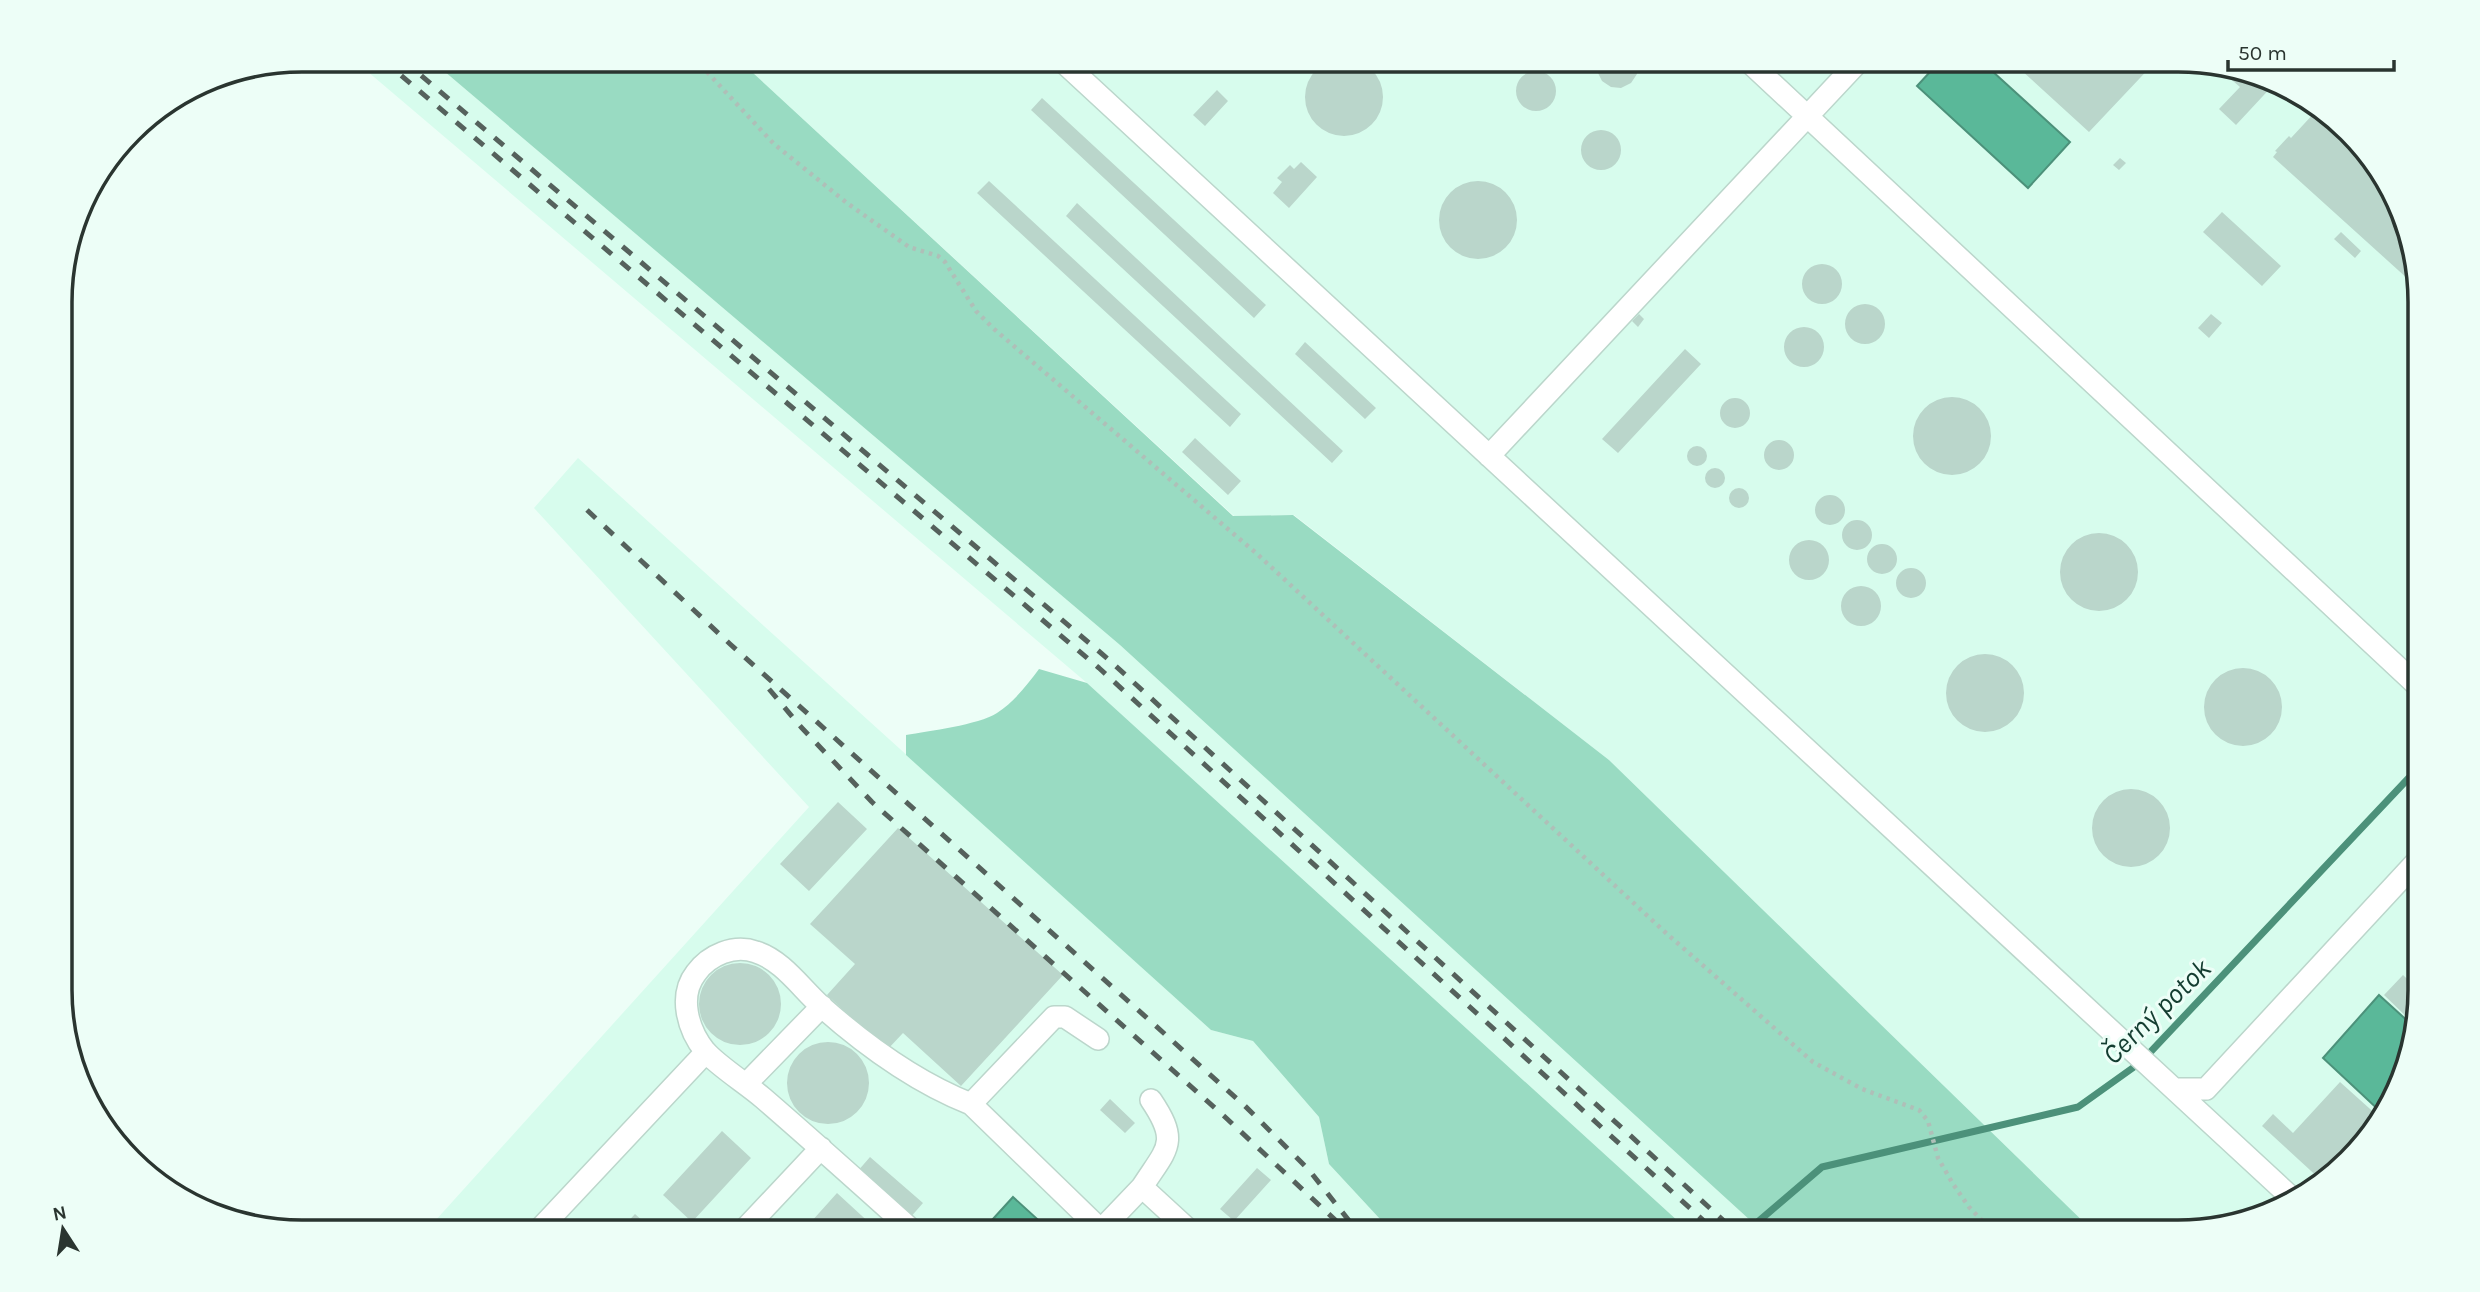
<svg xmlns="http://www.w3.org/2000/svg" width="2480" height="1292" viewBox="0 0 2480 1292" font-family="Karla,sans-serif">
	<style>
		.built { fill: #d7fced }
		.green { fill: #99dbc2 }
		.water { fill: #5ab899; stroke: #4c917a; stroke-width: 2 }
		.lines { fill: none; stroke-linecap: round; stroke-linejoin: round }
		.stream { stroke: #4c917a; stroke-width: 7 }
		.building { fill: #bad6cb }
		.minor-casing { stroke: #bbd6cb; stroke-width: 24 }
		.path { stroke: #afbfb8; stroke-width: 4.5; stroke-dasharray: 3.5 5; stroke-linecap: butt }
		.minor { stroke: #fff; stroke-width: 21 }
		.rail { stroke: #55615c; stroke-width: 5; stroke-dasharray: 12 12; stroke-linecap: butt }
		.labels { text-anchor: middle; stroke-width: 6; stroke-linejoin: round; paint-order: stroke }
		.water-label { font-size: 28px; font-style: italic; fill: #133d30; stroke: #edfef7 }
		.rim { fill: none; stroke: #2a3530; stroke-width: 3.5 }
	</style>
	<rect width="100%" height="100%" fill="#edfef7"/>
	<!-- built -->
	<path class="built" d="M354,60H431L1120,645L1763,1232H1690L1087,683Z
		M739,60H2179L2286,85L2379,167L2418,270L2420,991L2395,1098L2313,1192L2194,1232H2094L1609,760L1294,515L1234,516Z
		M578,458L1211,1030L1253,1041L1319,1117L1329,1164L1392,1232H425L809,807L534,508Z"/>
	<!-- green -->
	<path class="green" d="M431,60H739L1233,516L1293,515L1609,760L2094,1232H1763L1120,645Z
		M1039,669L1087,683L1690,1232H1392L1329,1164L1319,1117L1253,1041L1211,1030L906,755V735C929,731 978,725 997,713C1014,702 1027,685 1039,669Z"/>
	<!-- water -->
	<path class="water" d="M1941,60H1980L2070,142L2028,188L1917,86Z
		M2379,995L2412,1025L2395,1098L2382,1113L2323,1058Z
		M1013,1197L1046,1227L1042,1232H981Z"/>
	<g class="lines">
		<!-- stream -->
		<path class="stream" d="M1746,1232L1822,1167L2078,1107L2141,1062L2420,766"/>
	</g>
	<!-- building -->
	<path class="building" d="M1305 97a39 39 0 1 1 78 0a39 39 0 1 1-78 0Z
		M1599,60H1636L1637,74L1631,83L1621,88L1611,87L1602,81L1597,71Z
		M2010,60H2157L2089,132Z
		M1516 91a20 20 0 1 1 40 0a20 20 0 1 1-40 0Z
		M2229,71L2276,82L2236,125L2219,109L2240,87L2226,75Z
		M1217,90L1228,101L1205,126L1193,115Z
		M1042,98L1266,305L1254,318L1031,110Z
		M2316,111L2379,167L2418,270L2419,289L2273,157L2277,152L2275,151L2289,136L2291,138Z
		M1581 150a20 20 0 1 1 40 0a20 20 0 1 1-40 0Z
		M2120,158L2126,163L2119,170L2113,165Z
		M1301,162L1317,177L1289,208L1273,193L1282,182L1277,178L1290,165L1294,169Z
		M1439 220a39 39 0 1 1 78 0a39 39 0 1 1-78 0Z
		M989,181L1241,414L1230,427L977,193Z
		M1077,203L1343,451L1332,463L1066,216Z
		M2222,212L2281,266L2262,286L2203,232Z
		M2341,232L2361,251L2355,258L2334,239Z
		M1802 284a20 20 0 1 1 40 0a20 20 0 1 1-40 0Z
		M1845 324a20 20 0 1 1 40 0a20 20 0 1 1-40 0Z
		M1639,314L1644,319L1638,327L1632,321Z
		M2211,314L2222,323L2209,338L2198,328Z
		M1784 347a20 20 0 1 1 40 0a20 20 0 1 1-40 0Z
		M1305,342L1376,408L1365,419L1295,354Z
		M1685,349L1701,364L1618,453L1602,439Z
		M1913 436a39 39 0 1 1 78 0a39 39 0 1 1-78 0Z
		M1720 413a15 15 0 1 1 30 0a15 15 0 1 1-30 0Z
		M1195,438L1241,481L1228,495L1182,452Z
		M1764 455a15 15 0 1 1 30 0a15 15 0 1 1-30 0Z
		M1687 456a10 10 0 1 1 20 0a10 10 0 1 1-20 0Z
		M1705 478a10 10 0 1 1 20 0a10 10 0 1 1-20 0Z
		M1729 498a10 10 0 1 1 20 0a10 10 0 1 1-20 0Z
		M1815 510a15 15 0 1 1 30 0a15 15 0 1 1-30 0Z
		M1842 535a15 15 0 1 1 30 0a15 15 0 1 1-30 0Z
		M2060 572a39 39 0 1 1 78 0a39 39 0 1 1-78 0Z
		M1789 560a20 20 0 1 1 40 0a20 20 0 1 1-40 0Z
		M1867 559a15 15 0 1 1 30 0a15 15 0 1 1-30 0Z
		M1896 583a15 15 0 1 1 30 0a15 15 0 1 1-30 0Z
		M1841 606a20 20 0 1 1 40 0a20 20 0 1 1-40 0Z
		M1946 693a39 39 0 1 1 78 0a39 39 0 1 1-78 0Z
		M2204 707a39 39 0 1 1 78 0a39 39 0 1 1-78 0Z
		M2092 828a39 39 0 1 1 78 0a39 39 0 1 1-78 0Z
		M838,802L867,829L809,891L780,864Z
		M898,828L1063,975L961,1086L903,1033L887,1050L827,995L855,964L810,924Z
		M699 1004a41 41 0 1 1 82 0a41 41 0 1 1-82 0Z
		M2403,975L2420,991L2413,1023L2384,995Z
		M787 1083a41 41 0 1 1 82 0a41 41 0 1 1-82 0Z
		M2340,1082L2379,1117L2322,1181L2262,1126L2273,1114L2293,1133Z
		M1110,1099L1135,1123L1125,1133L1100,1110Z
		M722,1131L751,1158L692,1222L663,1195Z
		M870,1157L923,1203L909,1219L857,1172Z
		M1257,1168L1271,1180L1234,1221L1220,1209Z
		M837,1193L874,1227L869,1232H802Z
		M635,1214L655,1232H618Z"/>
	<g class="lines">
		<!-- minor casing -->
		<g class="minor-casing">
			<path id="minor" d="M1061,60L2174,1089H2206L2420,858
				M1747,60L2420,688
				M1489,456L1860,60
				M747,1083L822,1006
				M2174,1089L2293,1199
				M971,1104L1101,1230
				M1142,1187C1167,1148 1180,1143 1151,1100
				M537,1232L706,1052
				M742,1232L821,1148
				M914,1232C864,1187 814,1142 763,1098C747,1084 718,1066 705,1051C688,1030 678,996 696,973C709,955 734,944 756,952C782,960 801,988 821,1006C866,1046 915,1082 971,1104L1054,1017H1065L1098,1039
				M1099,1232L1142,1187L1191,1232"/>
		</g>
		<!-- path -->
		<path class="path" d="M707,72L774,144L847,203L909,247L938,256L945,262L976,311L994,329L1256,553L1666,933L1813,1062L1862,1089L1919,1110L1928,1121L1938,1158L1953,1184L1969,1207L1993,1232"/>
		<!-- minor -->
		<use href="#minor" class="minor"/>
		<!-- rail -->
		<path class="rail" d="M383,60L1099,668L1716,1232
			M403,60L1108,659L1736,1232
			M587,510L730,644L1245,1106L1309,1170L1358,1232
			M769,689L801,727L872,802L1224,1116L1348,1232"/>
	</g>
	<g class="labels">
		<!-- water labels -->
		<g class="water-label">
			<text transform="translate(2156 1011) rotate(-44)" y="10">Černý potok</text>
		</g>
	</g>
	<!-- crop -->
	<path d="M0 0H2480V1292H0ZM302 72H2178A230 230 0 0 1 2408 302V990A230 230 0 0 1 2178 1220H302A230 230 0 0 1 72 990V302A230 230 0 0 1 302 72Z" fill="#edfef7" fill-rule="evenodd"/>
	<path class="rim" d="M302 72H2178A230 230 0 0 1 2408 302V990A230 230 0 0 1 2178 1220H302A230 230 0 0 1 72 990V302A230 230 0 0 1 302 72Z"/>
	<!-- north arrow -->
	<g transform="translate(63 1229) rotate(348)" stroke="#edfef7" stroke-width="5" paint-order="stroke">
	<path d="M0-5L12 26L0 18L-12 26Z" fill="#2a3530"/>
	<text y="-10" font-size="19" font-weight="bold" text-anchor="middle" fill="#2a3530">N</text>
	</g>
	<!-- scale -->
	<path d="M2228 60v10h166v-10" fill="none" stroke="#2a3530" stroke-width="3.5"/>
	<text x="2238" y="60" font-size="21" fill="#2a3530" stroke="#edfef7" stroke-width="5" paint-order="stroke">50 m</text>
</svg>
